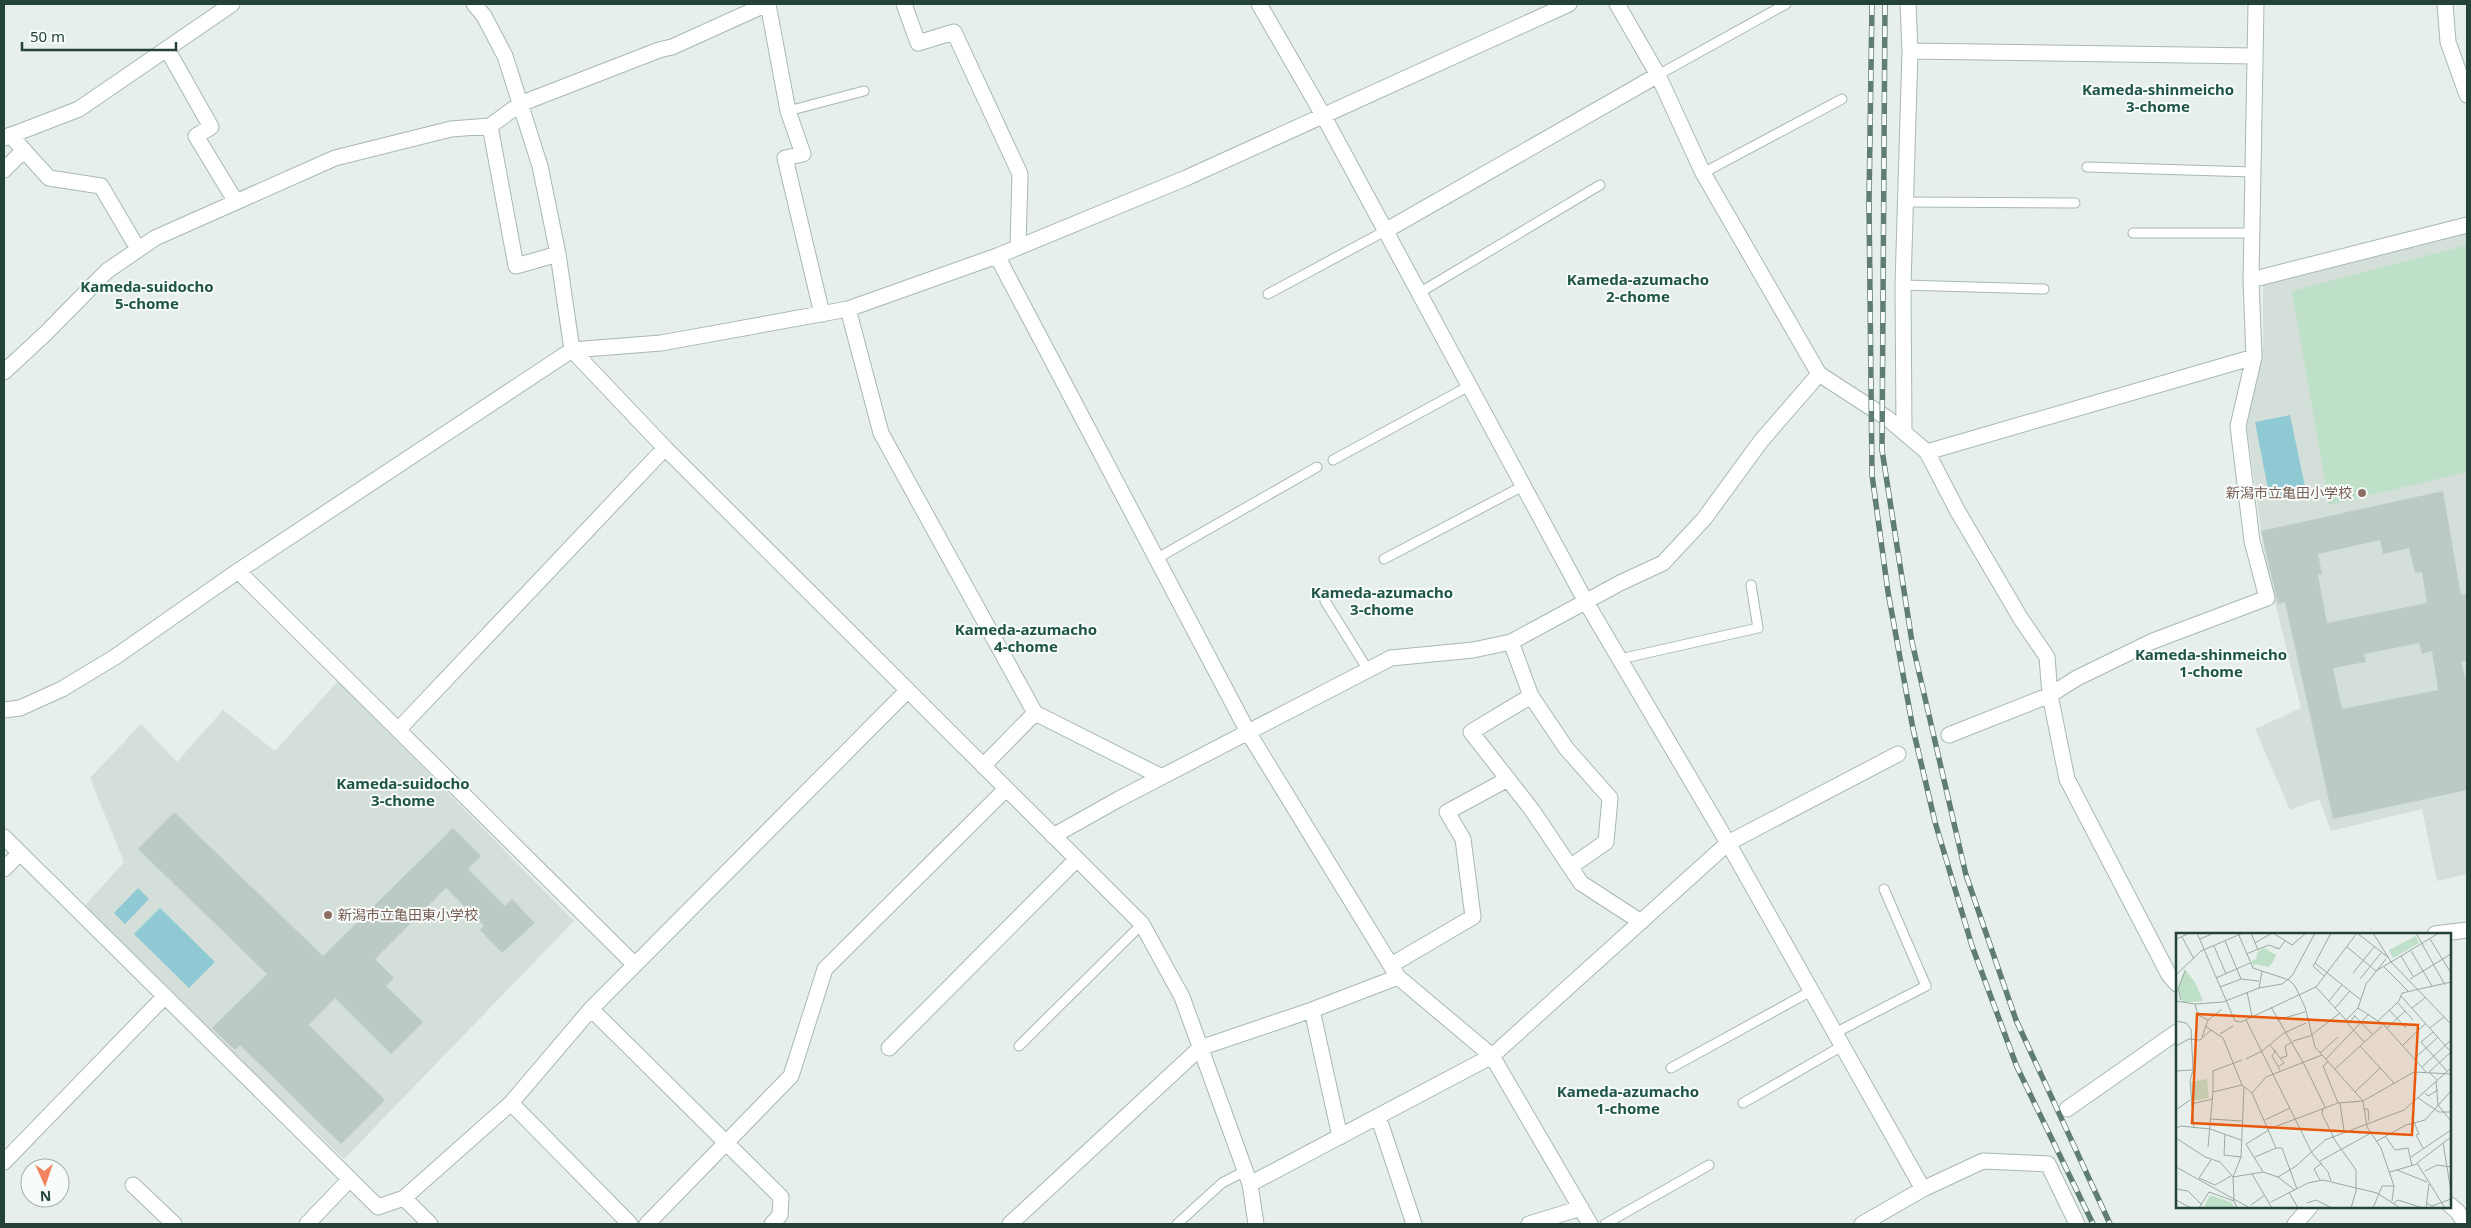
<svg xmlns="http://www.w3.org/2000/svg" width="2471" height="1228" viewBox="0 0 2471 1228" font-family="'Noto Sans','Noto Sans JP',sans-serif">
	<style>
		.built { fill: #d4dfda }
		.garden { fill: #bfe0c8 }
		.water { fill: #8ec9d4 }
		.building { fill: #bbcac4; fill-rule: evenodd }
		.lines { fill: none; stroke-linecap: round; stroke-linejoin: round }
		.service-casing { stroke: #a8b8b2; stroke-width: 11 }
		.minor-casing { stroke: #a8b8b2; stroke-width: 17 }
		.service { stroke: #fff; stroke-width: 9 }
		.minor { stroke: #fff; stroke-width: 15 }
		.rail-casing { stroke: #5f7d75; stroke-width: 5.5 }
		.rail { stroke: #f7fbf9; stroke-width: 4; stroke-dasharray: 11; stroke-linecap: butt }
		.education-dot { fill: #8d6e63; stroke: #f7fbf9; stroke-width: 2 }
		.labels { text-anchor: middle; stroke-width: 4; stroke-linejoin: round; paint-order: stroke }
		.education-label { font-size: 14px; fill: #785e54; stroke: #f7fbf9; text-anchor: end }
		.neighbourhood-label { font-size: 15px; font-weight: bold; fill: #1f5548; stroke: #f7fbf9 }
		.inset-road { fill: none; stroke: #98aaa4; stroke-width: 1 }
		.view { fill: #e8590c; fill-opacity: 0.15; stroke: #e8590c; stroke-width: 2.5 }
		.inset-edge { fill: none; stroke: #24423a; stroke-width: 2.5 }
	</style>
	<rect width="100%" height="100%" fill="#e6efeb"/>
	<!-- built -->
	<path class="built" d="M2467,232V874L2437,881L2422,809L2331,831L2319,799L2290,810L2255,729L2301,708L2266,566L2246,421L2263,347V282Z
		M338,681L574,921L344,1159L82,909L124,862L90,778L141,724L177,762L223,710L275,751Z"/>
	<!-- garden -->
	<path class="garden" d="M2467,245V472L2329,505L2292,291Z"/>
	<!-- water -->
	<path class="water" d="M2290,415L2306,492L2270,499L2255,422Z
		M138,888L149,899L125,924L114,913Z
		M160,908L215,962L189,988L134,934Z"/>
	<!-- building -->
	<path class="building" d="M2443,491L2461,595L2467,594V661L2461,662L2467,684V790L2333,819L2285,602L2278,604L2261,531ZM2380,540L2383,554L2409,548L2415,573L2422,572L2427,603L2327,623L2318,575L2322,574L2318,554ZM2419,643L2422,654L2432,651L2438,690L2342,709L2333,668L2366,662L2364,654Z
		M174,812L323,956L453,828L481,856L468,869L505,906L512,899L535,923L502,953L480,930L484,926L446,888L375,959L394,978L386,986L423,1022L391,1054L335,998L309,1025L385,1100L341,1144L240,1045L235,1050L212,1028L267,974L138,849Z"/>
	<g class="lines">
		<!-- service casing -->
		<g class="service-casing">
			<path id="service" d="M1658,75L1786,4
				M788,111L864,91
				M2087,167L2253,172
				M1703,173L1842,99
				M1906,202L2075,203
				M2133,233H2252
				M1903,285L2044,289
				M1419,293L1600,185
				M1268,294L1385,231
				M1333,460L1469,386
				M1156,559L1317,467
				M1384,559L1523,486
				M1325,601L1368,670
				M1620,659L1758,628L1751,585
				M1835,1033L1926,986L1884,889
				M1019,1046L1142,924
				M1671,1068L1811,991
				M1743,1103L1842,1046
				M1177,1224L1222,1183L1245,1171
				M1605,1224L1709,1165"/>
		</g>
		<!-- minor casing -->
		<g class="minor-casing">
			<path id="minor" d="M474,4L484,16L505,56L540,166L558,254L572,350L665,448L1142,924L1182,997L1250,1184L1256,1224
				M768,4L788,111L803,154L785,158L822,314
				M904,4L918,43L954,32L1020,174L1018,247
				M1259,4L1323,115L1586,602L1728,843L1923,1189
				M1617,4L1658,75L1703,173L1819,374L1887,418L1927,452L1957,510L2021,619L2047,657L2050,695L2067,779L2169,975L2177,984
				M2445,4L2448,42L2467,95
				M167,49L211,127L196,136L236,202
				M1910,51L2255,56
				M490,126L516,266L558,254
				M10,135L49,178L101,186L138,249
				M4,138L79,109L232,4
				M4,170L24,150
				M1385,231L1658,75
				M997,256L1248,732L1398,977L1492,1056L1590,1224
				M2251,280L2467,225
				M848,309L881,433L1035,713L983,766
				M4,372L46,333L107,271L155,238L335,158L451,129L490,126L520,104L659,50L672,47L767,4
				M1904,433L1903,285L1910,51L1908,4
				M1927,452L2254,357L2251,280L2256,4
				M238,571L634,964
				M1511,642L1531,696L1566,748L1610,798L1606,842L1570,867
				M1531,696L1471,732L1532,810L1581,883L1641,922
				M4,710L20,708L62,689L115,657L238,571L572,350L661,343L848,309L997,256L1186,178L1569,4
				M1035,713L1162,777
				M398,730L665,448
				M1949,735L2050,695L2077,678L2153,641L2267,598L2252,541L2238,426L2254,357
				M1053,836L1119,799L1391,658L1473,650L1511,642L1620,583L1663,563L1704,519L1761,441L1819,374
				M4,837L378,1207L404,1198L511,1103L591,1009L908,690
				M4,869L20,853
				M2435,934L2467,930
				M1391,965L1473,917L1463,839L1447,812L1508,779
				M591,1009L781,1197L780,1215L772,1224
				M1312,1010L1340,1137
				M889,1048L1076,860
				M511,1103L630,1224
				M2067,1109L2177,1032
				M1378,1116L1414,1224
				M4,1162L165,996
				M1250,1184L1492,1056L1728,843L1898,754
				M133,1185L174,1224
				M404,1198L430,1224
				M2450,1205L2458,1212L2465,1224
				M307,1224L350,1179
				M647,1224L791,1076L825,969L1006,789
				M1010,1224L1200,1048L1312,1010L1398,977
				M1529,1224L1581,1208
				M1862,1224L1923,1189L1983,1161L2048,1164L2077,1224
				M2295,1224L2310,1207"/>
		</g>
		<!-- service -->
		<use href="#service" class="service"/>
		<!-- minor -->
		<use href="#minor" class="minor"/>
		<!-- rail casing -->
		<g class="rail-casing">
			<path id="rail" d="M1872,4L1869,202L1872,475L1888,592L1913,729L1935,822L1972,946L2017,1067L2093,1224
				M1885,4L1882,450L1912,642L1966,875L2016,1020L2110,1224"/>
		</g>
		<!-- rail -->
		<use href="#rail" class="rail"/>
	</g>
	<!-- markers -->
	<g class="education-dot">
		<circle cx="2362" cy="493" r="5"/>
		<circle cx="328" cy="915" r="5"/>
	</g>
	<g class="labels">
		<!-- education labels -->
		<g class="education-label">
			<text x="2352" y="498">新潟市立亀田小学校</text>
			<text x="338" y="920" text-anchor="start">新潟市立亀田東小学校</text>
		</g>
		<!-- neighbourhood labels -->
		<g class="neighbourhood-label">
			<text x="2158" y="95">Kameda-shinmeicho<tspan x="2158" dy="17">3-chome</tspan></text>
			<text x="1638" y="285">Kameda-azumacho<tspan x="1638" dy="17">2-chome</tspan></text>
			<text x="147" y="292">Kameda-suidocho<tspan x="147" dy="17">5-chome</tspan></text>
			<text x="1382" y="598">Kameda-azumacho<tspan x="1382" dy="17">3-chome</tspan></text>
			<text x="1026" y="635">Kameda-azumacho<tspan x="1026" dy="17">4-chome</tspan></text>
			<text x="2211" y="660">Kameda-shinmeicho<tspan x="2211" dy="17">1-chome</tspan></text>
			<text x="403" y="789">Kameda-suidocho<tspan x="403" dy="17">3-chome</tspan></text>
			<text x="1628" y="1097">Kameda-azumacho<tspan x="1628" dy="17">1-chome</tspan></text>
		</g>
	</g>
	<!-- overview -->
	<g transform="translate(2176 933)">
		<rect width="275" height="275" fill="#e6efeb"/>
		<path d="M88,15L100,22L97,29L93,34L79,31L78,34L75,28L80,26L82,18ZM9,36L20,51L27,68L7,70L2,56Z" fill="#bfe0c8"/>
		<path d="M240,3L243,10L217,25L213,17ZM31,146L33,165L16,168L15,149ZM34,262L55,269L59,275H28Z" fill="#bfe0c8"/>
		<path class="inset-road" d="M21,0L59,88L65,89L140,54L181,0M62,0L77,35L113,47L119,53L129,74L139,114L187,168L191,194L205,215L218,253L216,268M75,0L82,17M97,0L116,12L130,0M155,0L139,30L185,67M181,0L213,25M197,0L215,29L275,91M240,0L269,52M6,4L18,26M0,6L14,0M24,6L38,0M254,6L275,40M49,8L65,46L83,48M79,10L96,0M38,13L50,41M171,14L200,38L263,0M235,18L256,53M70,21L93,12L103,16L109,8M225,23L237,43M139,30L137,33L148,43M207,33L232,58M177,40L198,14M0,42L25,18L67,0M40,45L74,30M184,46L205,20M234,46L275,21M44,54L65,46M140,54L170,87L182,75L190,51L210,26M83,55L86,38M71,59L76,83M225,63L275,119L253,139L261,147M5,67L2,56L9,38M0,68L19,71L47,69L83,55L106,51L116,43L139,0M153,68L166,52M222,70L237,87M19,71L22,82L32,87M95,74L128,131L149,174M159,75L174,58M182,75L208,92L250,139M236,75L250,64M213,77L230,95M178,82L196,101M179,83L172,91L188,109M70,87L136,220L152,239L155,248M101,87L129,79M0,88L10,90L15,96L17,137L14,148L18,195M202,88L223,68L226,60L275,49M29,93L47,105L66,152L76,160L100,215H106L121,256M211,95L229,78M254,95L268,84M257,99L245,109L271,138M44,101L57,93M26,104L32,87L46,76M117,108L134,103L164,80M94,112L108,130L103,133M227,112L250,90M0,113L13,106L24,107L35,97M184,113L218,150M100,117L96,123L104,137M144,120L162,104M105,125L111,123L109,113L117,109M239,125L262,104M70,126L86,118L108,100L130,90M150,126L193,81M152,129L147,133L162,170M246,134L275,107M159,136L206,93M0,138L16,137M260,148L262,172L275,188M37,159V138L66,127M179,159L204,135M76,160L90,144L146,122M249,160L252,163L262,157M242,165L263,179H275M164,170L168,198M15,171L37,166M147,175L146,181L157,203M188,176H192L193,188M0,177L14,167M35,186L66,188M89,187L114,175M238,189L243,201L240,202L247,215M0,195L5,193L34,196L65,207M93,196L162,170L187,168L238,139L275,141M49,201L48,222L65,224M156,203L180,237V258L175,275M210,204L219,217L232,215L236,233M0,205L29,224L44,229L57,244L87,239L102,244L119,257M201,208L230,192L249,187L275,158M267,210L275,258M32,214L37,159L66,152M79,224L100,215M235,224L275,197M144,228L195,200M0,234L74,275M221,237L251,249M249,238L261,232L275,234M87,239L70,211L93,197M214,239L241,231M76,241L96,275M102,244L120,233L149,207L228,177L275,135M23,245L39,252L55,243M23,245L35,227M144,247L138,236L146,230M0,256L12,258L25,271M113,259L122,275M0,267L15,275M58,268L57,244L65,224L68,154M95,269L132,250L147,247L201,260L224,275M131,270L140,267L156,275M218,270L222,267L247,275M250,270L256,273L275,266M75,272L89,262M23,275L33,259L58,268L61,275M197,275L206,253H218M250,275L253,251M269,275L241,230L275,204"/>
		<path class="view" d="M21,81L242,92L236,202L16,190Z"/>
		<rect width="275" height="275" class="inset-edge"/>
	</g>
	<!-- border -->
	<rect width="2471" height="1228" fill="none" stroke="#24423a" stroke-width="10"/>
	<!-- north arrow -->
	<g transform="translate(45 1183) rotate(177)"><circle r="24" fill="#f7fbf9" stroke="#a3b1ad"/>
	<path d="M0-4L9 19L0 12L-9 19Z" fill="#f4845f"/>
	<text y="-8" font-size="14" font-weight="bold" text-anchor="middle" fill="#24423a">N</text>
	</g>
	<!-- scale -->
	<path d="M22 42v8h154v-8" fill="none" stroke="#24423a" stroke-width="2.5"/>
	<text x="30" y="42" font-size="15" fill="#24423a" stroke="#f7fbf9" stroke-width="4" paint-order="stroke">50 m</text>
</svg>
